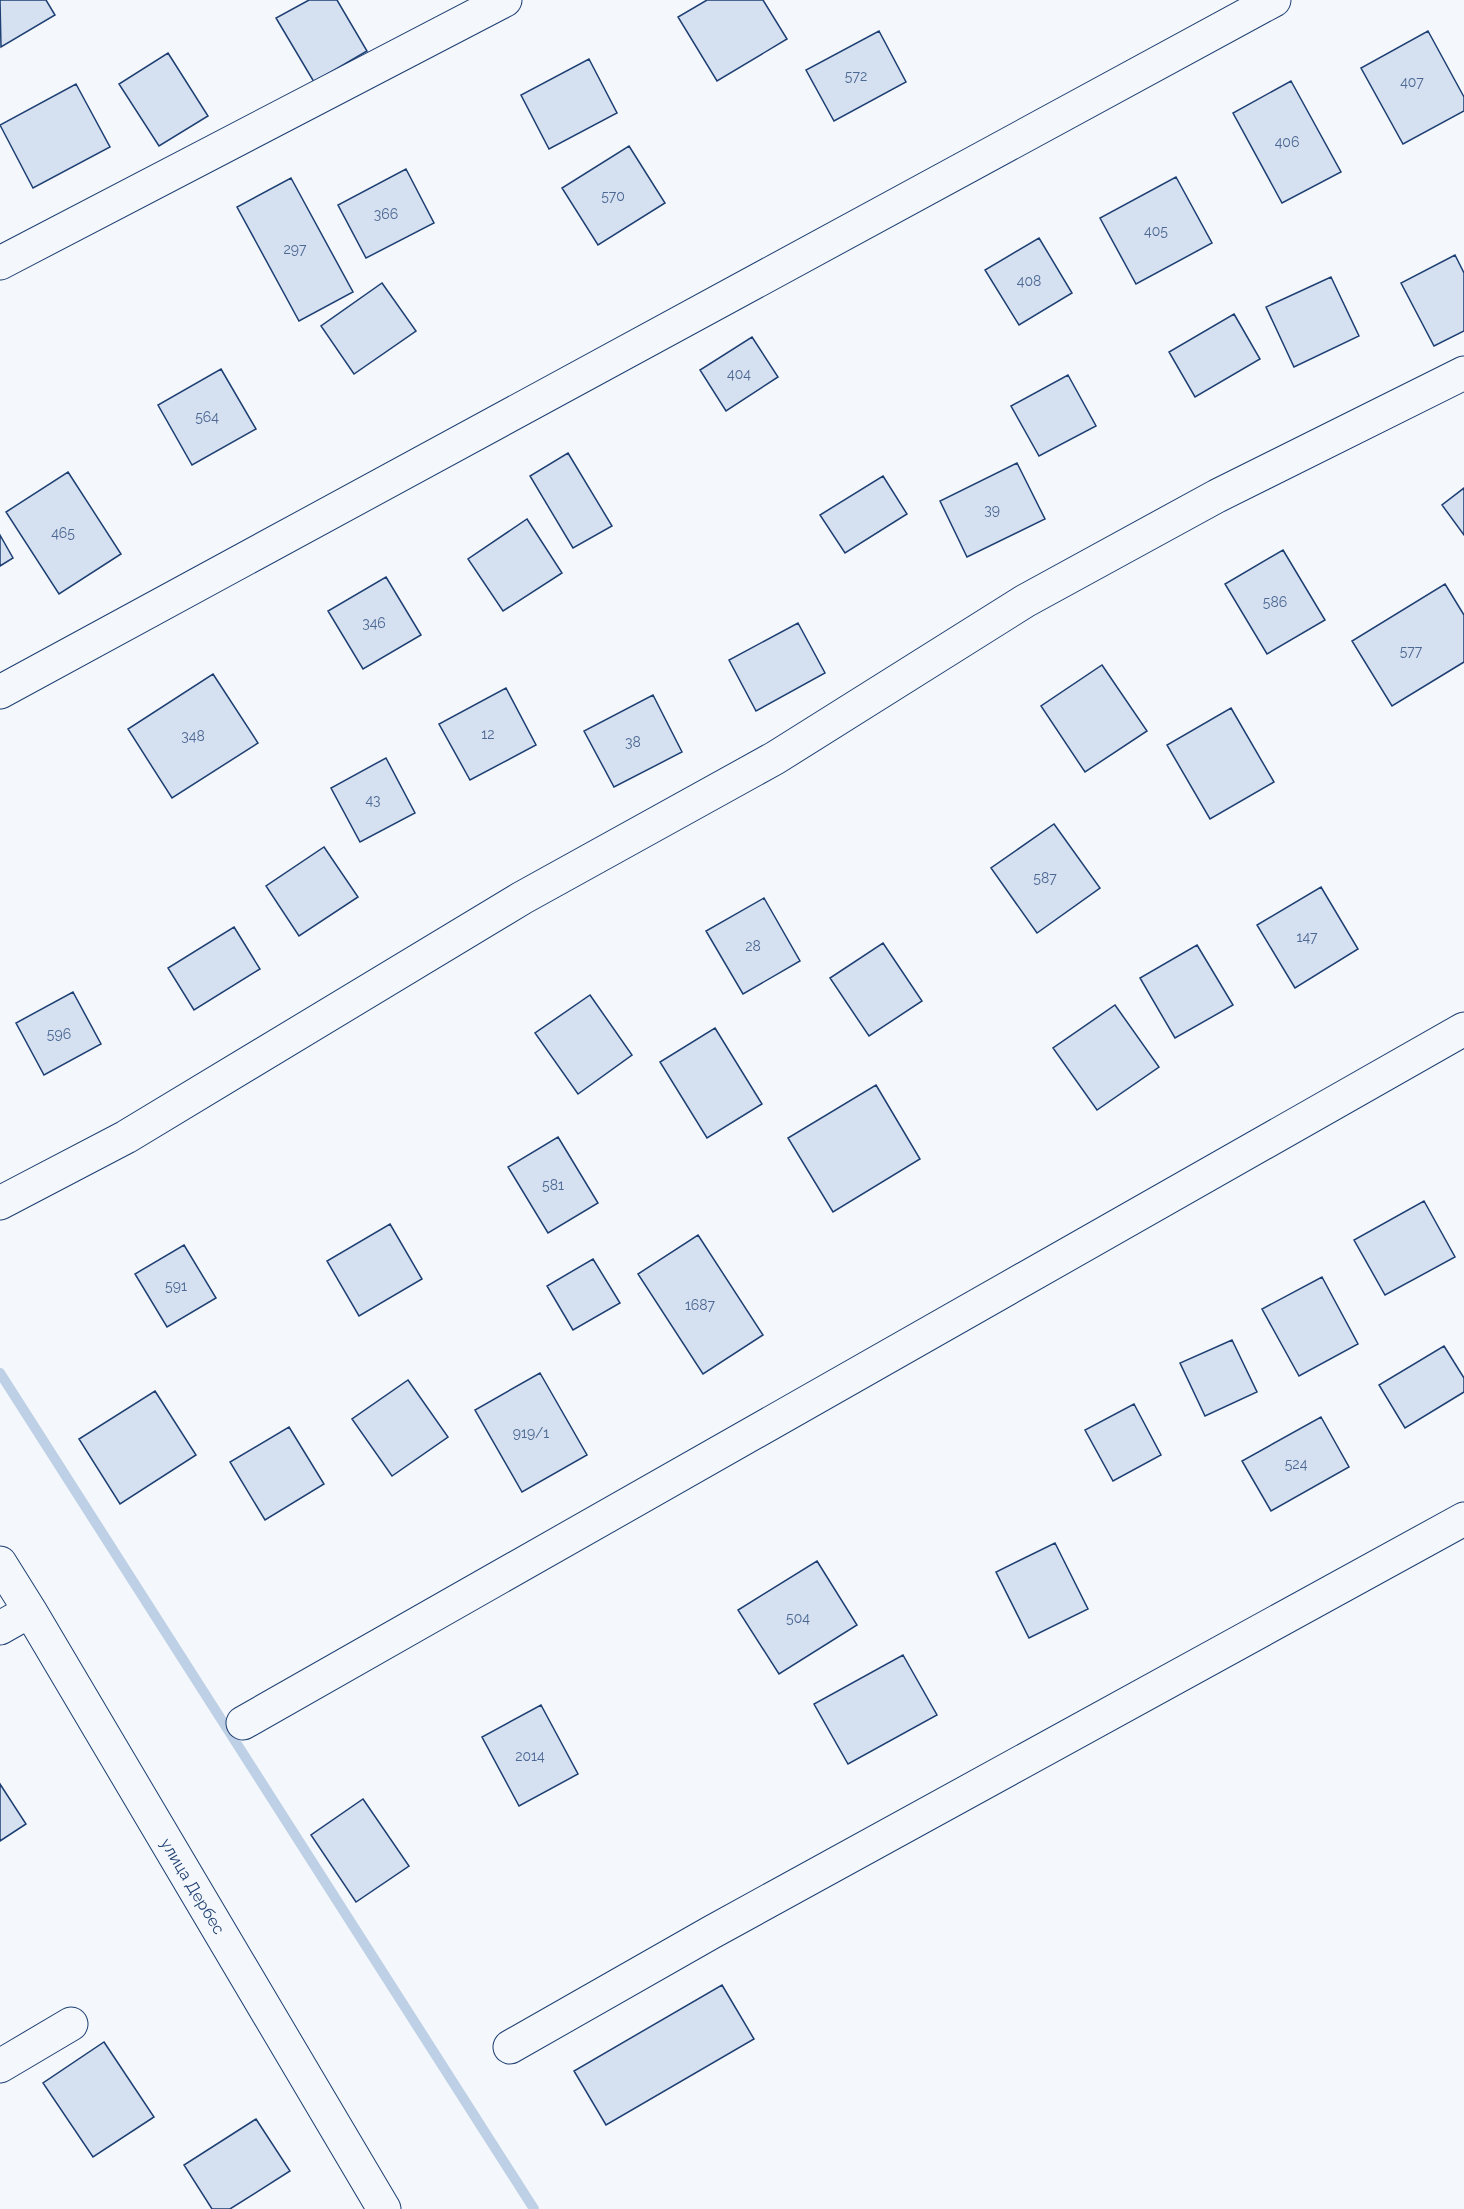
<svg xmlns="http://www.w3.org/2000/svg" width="1464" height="2209" viewBox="0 0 1464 2209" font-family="Raleway,sans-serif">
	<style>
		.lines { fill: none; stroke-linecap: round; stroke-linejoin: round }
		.stream { stroke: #bed0e5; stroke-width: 10 }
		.building { fill: #d5e0f0; stroke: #1d3f73; stroke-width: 1.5 }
		.minor-casing { stroke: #1d3f73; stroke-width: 35 }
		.minor { stroke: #f4f7fb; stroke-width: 33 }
		.labels { text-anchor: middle; stroke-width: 4.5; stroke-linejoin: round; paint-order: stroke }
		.number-label { font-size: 14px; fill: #4b6792 }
		.street-label { font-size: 16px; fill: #1d3f73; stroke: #f4f7fb }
	</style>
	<rect width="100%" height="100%" fill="#f4f7fb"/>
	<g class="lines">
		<!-- stream -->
		<path class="stream" d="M0,1373L534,2209"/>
	</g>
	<!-- building -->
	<path class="building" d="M0,0H46L55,15L1,47Z
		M309,0H337L367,51L314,82L276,18Z
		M707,0H763L787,39L717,81L678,17Z
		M879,31L906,82L834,121L806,70Z
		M1428,31L1464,97V111L1403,144L1361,68Z
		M168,53L208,116L159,146L119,84Z
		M589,59L617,113L549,149L521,95Z
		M1291,81L1341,172L1282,203L1233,113Z
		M76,84L110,147L33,188L0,125Z
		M629,146L665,203L598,245L562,188Z
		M406,169L434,223L366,258L338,205Z
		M1176,177L1212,243L1136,284L1100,218Z
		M291,178L353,292L299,321L237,207Z
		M1039,238L1072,293L1019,325L985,270Z
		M1455,255L1464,273V331L1434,346L1401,283Z
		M1331,277L1359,336L1294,367L1266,307Z
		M382,283L416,331L354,374L321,326Z
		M1234,314L1260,359L1195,397L1169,352Z
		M752,337L778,377L726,411L700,370Z
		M221,369L256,429L192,465L158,405Z
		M1068,375L1096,426L1039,456L1011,406Z
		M568,453L612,526L573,548L530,476Z
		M1017,463L1045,519L967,557L940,501Z
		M68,472L121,554L59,594L6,512Z
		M883,476L907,514L845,553L820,515Z
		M1464,488V535L1442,505Z
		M527,519L562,573L503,611L468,559Z
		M0,535L13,558L0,566Z
		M1283,550L1325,620L1267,654L1225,584Z
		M386,577L421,635L363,669L328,611Z
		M1445,584L1464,615V662L1392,706L1352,641Z
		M798,623L825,673L756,711L729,660Z
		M1102,665L1147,731L1085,772L1041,706Z
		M213,674L258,743L172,798L128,729Z
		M506,688L536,745L470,780L439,724Z
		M653,695L682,752L614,787L584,731Z
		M1231,708L1274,782L1210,819L1167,745Z
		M386,758L415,813L360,842L331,788Z
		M1054,824L1100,888L1037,933L991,868Z
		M324,847L358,897L299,936L266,886Z
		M1321,887L1358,949L1295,988L1257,925Z
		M764,898L800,961L743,994L706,931Z
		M234,927L260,969L194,1010L168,968Z
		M883,943L922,1001L869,1036L830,978Z
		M1197,945L1233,1005L1175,1038L1140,978Z
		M73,992L101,1044L44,1075L16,1023Z
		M590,995L632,1055L578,1094L535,1033Z
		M1115,1005L1159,1067L1097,1110L1053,1048Z
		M715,1028L762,1104L707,1138L660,1062Z
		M876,1085L920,1159L833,1212L788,1138Z
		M558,1137L598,1203L548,1233L508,1167Z
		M1424,1201L1455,1257L1385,1295L1354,1240Z
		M390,1224L422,1279L359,1316L327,1261Z
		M698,1235L763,1335L703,1374L638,1274Z
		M184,1245L216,1298L167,1327L135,1274Z
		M593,1259L620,1303L573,1330L547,1286Z
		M1322,1277L1358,1344L1299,1376L1262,1309Z
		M1232,1340L1257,1392L1205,1416L1180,1363Z
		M1444,1346L1464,1378V1392L1405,1428L1379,1385Z
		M540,1373L587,1455L522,1492L475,1410Z
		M408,1380L448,1437L392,1476L352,1419Z
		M155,1391L196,1455L120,1504L79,1439Z
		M1134,1404L1161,1455L1113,1481L1085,1430Z
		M1321,1417L1349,1467L1271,1511L1242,1461Z
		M289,1427L324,1484L265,1520L230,1462Z
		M1055,1543L1088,1609L1029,1638L996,1572Z
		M817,1561L857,1625L779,1674L738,1610Z
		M903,1655L937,1715L848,1764L814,1704Z
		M541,1705L578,1774L519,1806L482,1737Z
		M0,1784L26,1824L0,1841Z
		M363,1799L409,1866L356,1902L311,1835Z
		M722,1985L754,2039L606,2125L574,2071Z
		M104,2042L154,2117L93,2157L43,2083Z
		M256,2119L290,2171L230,2209H212L184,2165Z"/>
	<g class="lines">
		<!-- minor casing -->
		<g class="minor-casing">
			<path id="minor" d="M0,263L505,0
				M0,692L1274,0
				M0,1203L126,1137L522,898L775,758L1025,601L1217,496L1464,373
				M0,1563L30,1611L384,2209
				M0,1628L30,1611
				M243,1723L1464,1029
				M510,2047L712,1932L1464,1519
				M0,2066L71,2024"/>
		</g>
		<!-- minor -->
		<use href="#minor" class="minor"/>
	</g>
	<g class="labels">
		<!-- number labels -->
		<g class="number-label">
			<text x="856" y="81">572</text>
			<text x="1412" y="87">407</text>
			<text x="1287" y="147">406</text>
			<text x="613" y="201">570</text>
			<text x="386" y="219">366</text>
			<text x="1156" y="236">405</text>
			<text x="295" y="254">297</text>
			<text x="1029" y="286">408</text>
			<text x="739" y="379">404</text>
			<text x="207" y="422">564</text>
			<text x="992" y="515">39</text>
			<text x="63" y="538">465</text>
			<text x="1275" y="607">586</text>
			<text x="374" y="628">346</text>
			<text x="1411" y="656">577</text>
			<text x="488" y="739">12</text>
			<text x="193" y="741">348</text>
			<text x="633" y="747">38</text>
			<text x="373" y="805">43</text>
			<text x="1045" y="883">587</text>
			<text x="1307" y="942">147</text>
			<text x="753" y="951">28</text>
			<text x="59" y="1039">596</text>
			<text x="553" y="1190">581</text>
			<text x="176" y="1291">591</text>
			<text x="700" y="1310">1687</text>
			<text x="531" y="1438">919/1</text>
			<text x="1296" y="1469">524</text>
			<text x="798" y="1623">504</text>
			<text x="530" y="1761">2014</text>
		</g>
		<!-- street labels -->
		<g class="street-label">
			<text transform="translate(193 1886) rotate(59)" y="6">улица Дербес</text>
		</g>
	</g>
</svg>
